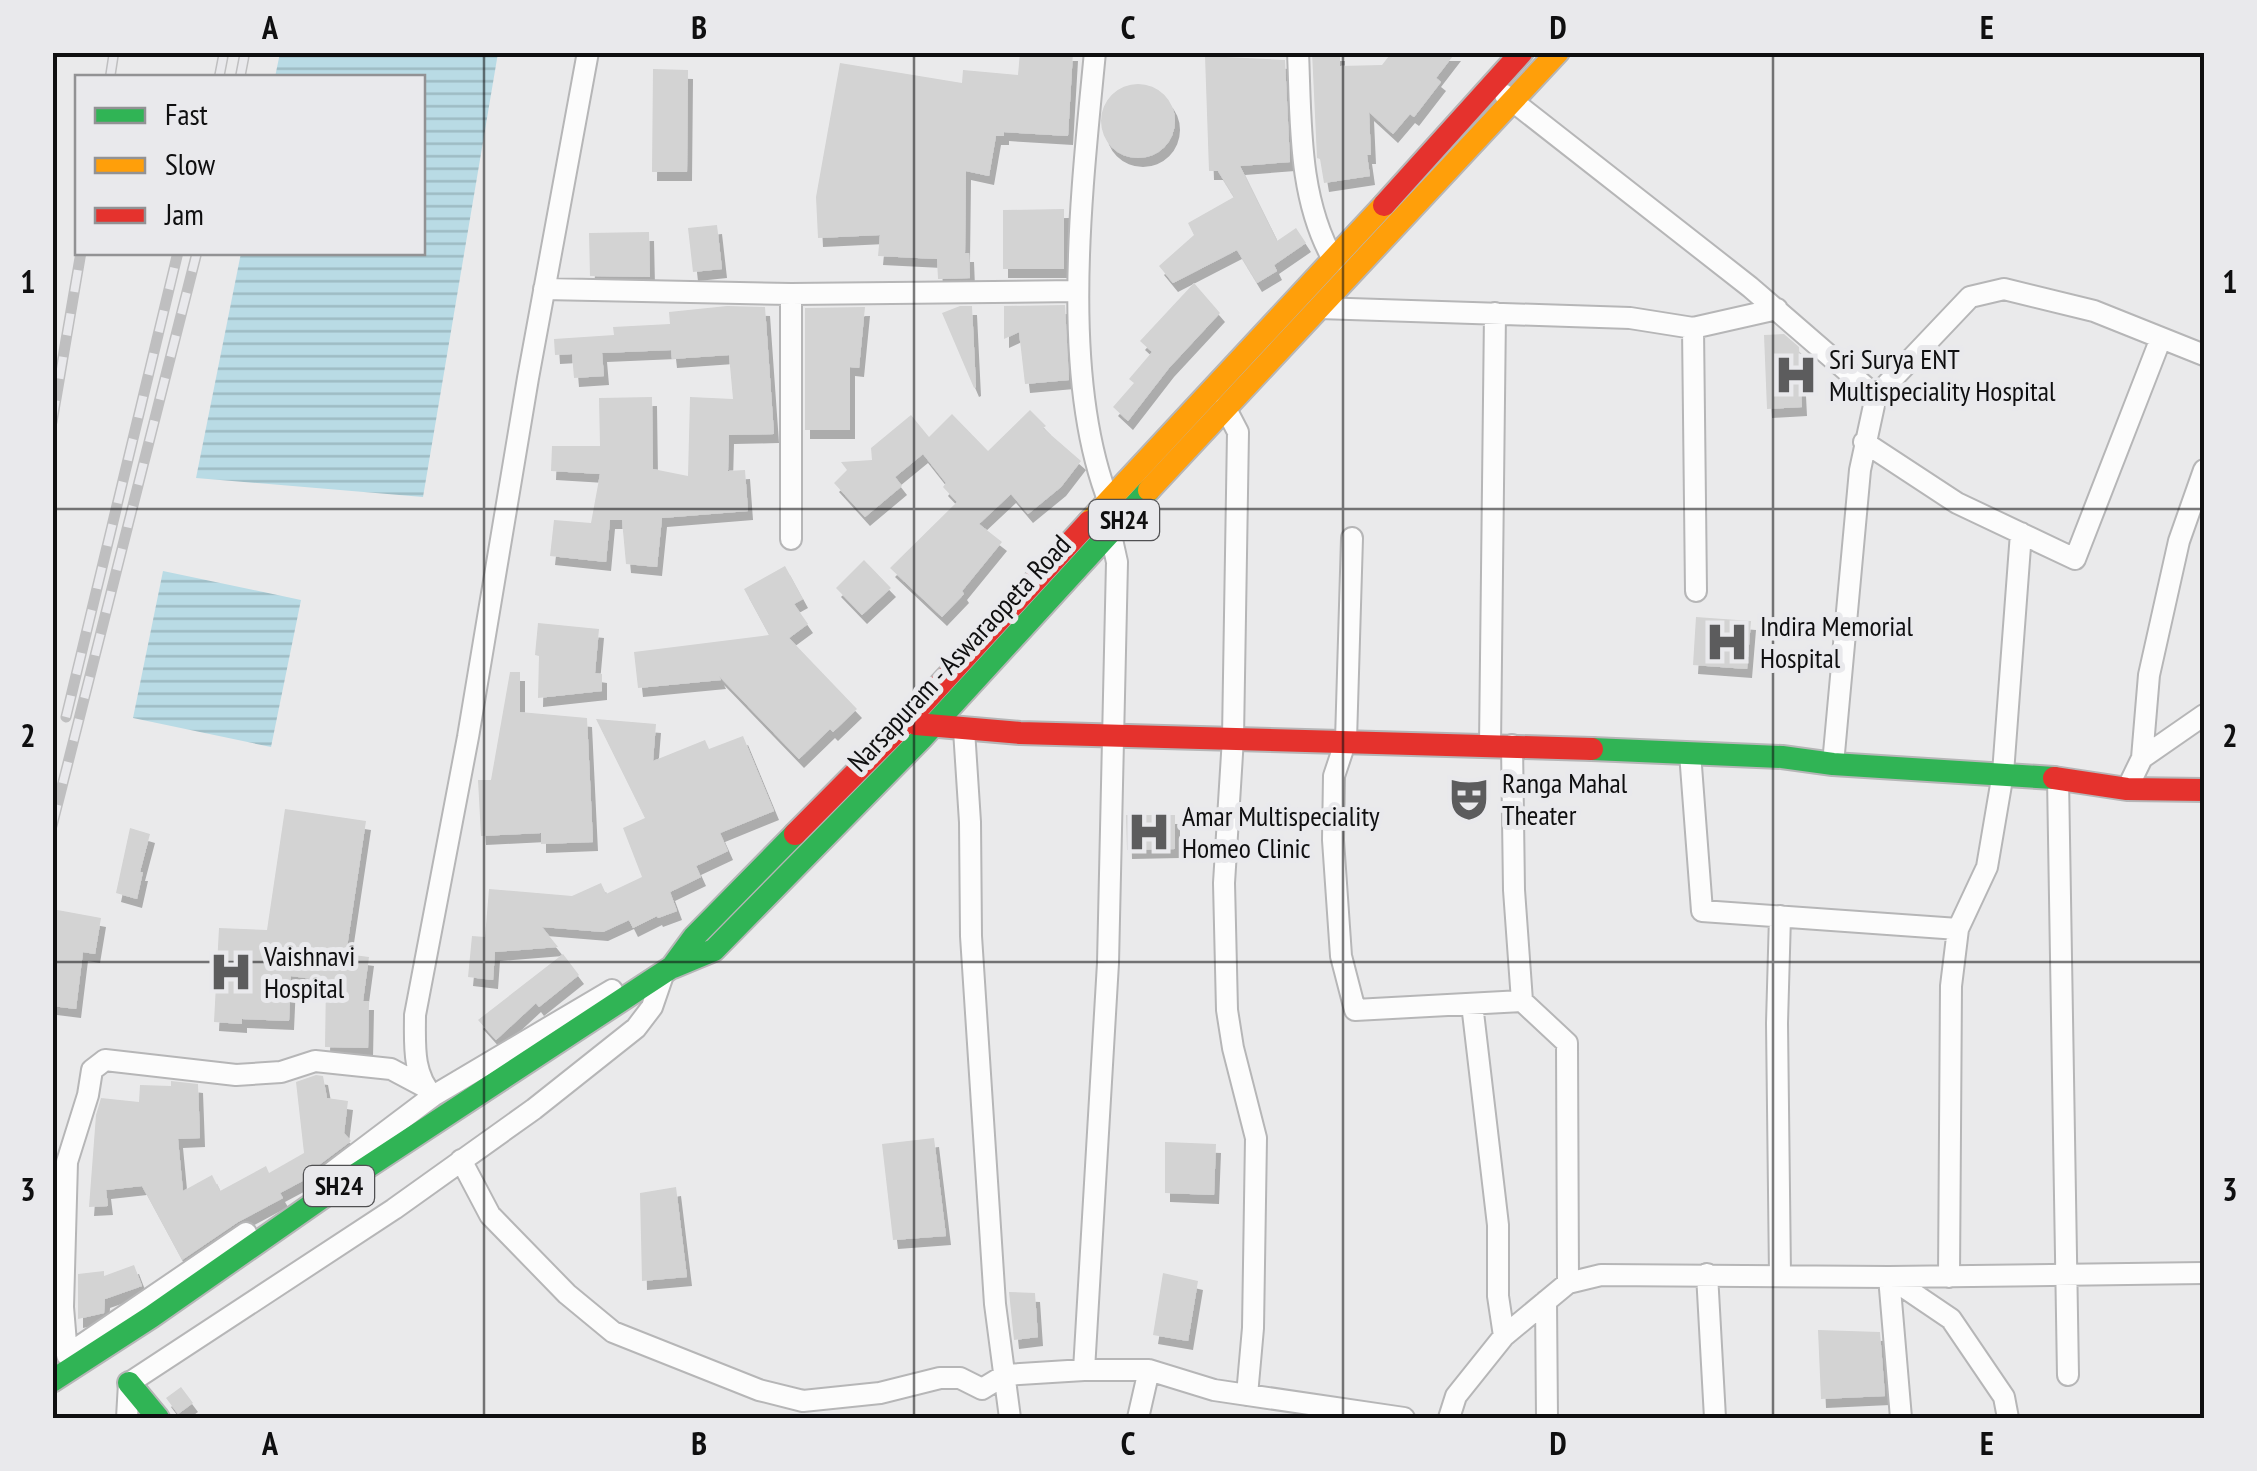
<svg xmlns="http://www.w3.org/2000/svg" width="2257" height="1471" viewBox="0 0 2257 1471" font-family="'PT Sans Narrow',sans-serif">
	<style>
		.water { fill: url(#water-rules) }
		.building { fill: #d3d3d3; filter: url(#shadow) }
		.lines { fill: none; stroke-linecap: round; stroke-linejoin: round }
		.street-casing { stroke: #b6b6b7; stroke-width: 24 }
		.fast-casing { stroke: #b6b6b7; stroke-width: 26 }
		.slow-casing { stroke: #b6b6b7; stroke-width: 26 }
		.jam-casing { stroke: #b6b6b7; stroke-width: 26 }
		.street { stroke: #fcfcfc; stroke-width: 20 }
		.fast { stroke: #30b455; stroke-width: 22 }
		.slow { stroke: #ff9f0a; stroke-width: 22 }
		.jam { stroke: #e5322d; stroke-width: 22 }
		.rail-casing { stroke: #bfbfc0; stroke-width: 11 }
		.rail { stroke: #e9e9ec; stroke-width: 8; stroke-dasharray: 22; stroke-linecap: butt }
		.grid { fill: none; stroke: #0f0f10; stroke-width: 2.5; stroke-opacity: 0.55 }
		.labels { text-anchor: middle; stroke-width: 10; stroke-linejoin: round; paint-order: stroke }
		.shield { fill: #e9e9ec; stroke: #505052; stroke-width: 2.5 }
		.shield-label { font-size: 25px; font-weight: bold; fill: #0f0f10 }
		.poi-label { font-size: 28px; fill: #0f0f10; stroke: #e9e9ec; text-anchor: start }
		.street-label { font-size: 28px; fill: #0f0f10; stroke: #e9e9ec }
		.neatline { fill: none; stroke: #0f0f10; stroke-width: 4 }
		.grid-label { font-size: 32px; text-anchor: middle; font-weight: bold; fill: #0f0f10 }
	</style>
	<defs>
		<pattern id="water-rules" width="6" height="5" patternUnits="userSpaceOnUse" patternTransform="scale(2.5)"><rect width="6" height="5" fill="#b9dbe5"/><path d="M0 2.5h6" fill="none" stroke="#9ebbc3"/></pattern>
		<filter id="shadow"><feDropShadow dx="5" dy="9" stdDeviation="0" flood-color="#0004"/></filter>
	</defs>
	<rect width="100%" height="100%" fill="#eaeaeb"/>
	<!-- water -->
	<path class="water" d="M280,53H498L423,497L196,478L241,253L422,252V78L275,77Z
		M163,571L301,600L271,747L133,718Z"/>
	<!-- building -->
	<path class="building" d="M1020,52H1073L1068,136L1004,132V136H996L989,176L966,171L965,253H969L970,278L938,279L937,259L878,256L880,235L818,238L816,197L840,63L962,83L963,70L1018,75Z
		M1312,52H1340V66L1382,65L1392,52H1456L1436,78L1441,82L1414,117L1410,114L1393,134L1369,112L1371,155H1367L1370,176L1324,183L1320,159L1317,158Z
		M1205,56L1285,60L1290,162L1240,166L1277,241L1296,228L1306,243L1274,265L1277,271L1257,283L1237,250L1173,283L1159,266L1194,235L1188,223L1234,197L1218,171H1209Z
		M653,69L688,70L687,172H652Z
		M1101 121a37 37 0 1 1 74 0a37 37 0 1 1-74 0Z
		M1064,209V269H1003V210Z
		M717,225L722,269L693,272L688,228Z
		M649,232L650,277L590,276L589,233Z
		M1194,283L1220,313L1169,368L1128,421L1113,407L1134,383L1129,379L1152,352L1140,341Z
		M1065,305L1069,380L1025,384L1019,332L1004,339V306Z
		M727,306L765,307L774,434L729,435L728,471L745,470L748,511L662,518L657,567L626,564L622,520H610L606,562L550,556L554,520L591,523L600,474L551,471L552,446H600L599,398L652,397L653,469L688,476L690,397L733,399L729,355L672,359L671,350L602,353L604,376L574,378L572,354L555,355L554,339L614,335L613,327L670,324L669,312Z
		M960,306H972L976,387L974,388L942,313Z
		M865,307L859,368L850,367V430H805V308Z
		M1784,334L1799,347L1802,407L1767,409L1764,335Z
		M1030,410L1046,426L1043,428L1081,461L1061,487L1028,514L1011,494L979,524L1002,542L962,591L964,594L942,617L890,568L957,502L943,487L946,483L923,454L895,477L902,486L865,517L834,483L847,470L841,462L872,460L871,448L911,415L929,437L952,414L988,451Z
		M864,560L891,588L862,615L836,588Z
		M785,566L803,599L794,604L808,624L789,638L857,709L833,732L830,729L799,759L719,676L721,680L638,688L634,652L769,635L744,589Z
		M1696,617L1751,621L1747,669L1693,665Z
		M538,623L599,629L595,673L602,674V691L538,698L539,656L535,655Z
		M510,672H520V712L587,718L593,842L541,844V833L481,836L478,780H491Z
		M596,719L656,724L653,761L705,740L709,749L743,736L774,811L720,833L728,851L696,866L701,877L670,892L677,911L658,918L657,916L633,928L629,920L603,932L542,927L558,947L495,952L493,980L468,977L472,936L485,937L489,889L572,896L601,883L606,894L642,877L623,828L645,818Z
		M285,809L366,821L346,954L369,957L363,1001H369L368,1048L325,1047L326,981L291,976L289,1021L242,1019V1024L214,1022L219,928L267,930Z
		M1126,815H1175V849L1127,850Z
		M130,828L150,834L140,872H143L137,899L116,893Z
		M52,909L101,918L95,954L83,952L76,1009L52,1006Z
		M563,954L579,975L539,1007L536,1003L496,1040L478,1020Z
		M316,1075L323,1076L327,1098L348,1101L344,1133L351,1141L315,1168L310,1177L280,1193L283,1198L238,1222L182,1260L142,1186L106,1190L108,1206L89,1207L96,1115L101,1098L139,1102L140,1085L171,1086V1081L198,1084L200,1138L178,1139L183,1191L212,1175L220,1191L266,1166L269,1173L304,1153L296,1082Z
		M934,1138L946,1236L893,1240L882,1144Z
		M1165,1142L1216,1144L1214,1195L1165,1193Z
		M676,1187L687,1277L642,1281L640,1193Z
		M134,1265L142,1286L105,1299L104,1313L78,1319V1274L104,1271V1276Z
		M1163,1273L1198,1281L1188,1341L1153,1335Z
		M1009,1292L1035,1293L1038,1337L1014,1340Z
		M1818,1330L1880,1332L1885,1396L1821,1399Z
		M181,1387L193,1403L178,1414L166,1398Z"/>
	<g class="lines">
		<!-- street casing -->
		<g class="street-casing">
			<path id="street" d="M588,52L528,378L468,737L415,1015C415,1044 412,1074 433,1096L612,990
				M1095,52C1082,188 1059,375 1109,502
				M1298,52C1301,122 1298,199 1334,261
				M1505,95L1750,287L1876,396
				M544,289L791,294L1078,291
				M1319,308L1630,318L1693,328L1777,309
				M1693,328L1696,591
				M1225,407L1238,432L1233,738L1224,883L1227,1010L1233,1048L1256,1138L1253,1328L1247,1395
				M1864,442L1957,503L2075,559L2161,338
				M1352,538L1346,740L1334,776L1333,840L1341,956L1355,1010L1522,1001L1514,890L1512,745
				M791,539V294
				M964,730L970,822L971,936L995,1304L1010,1418
				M1490,745L1495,313
				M1690,753L1702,911L1958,929
				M2142,758L2149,675L2179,541L2204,470
				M1833,764L1860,470L1876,396L1970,297L2004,289L2094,311L2204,355
				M2058,778L2068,1375
				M2127,789L2142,758L2204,715
				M1780,916L1777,1023L1780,1275
				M1522,1001L1567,1043L1568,1283
				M1472,1004L1498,1225V1296L1504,1336
				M461,1160L490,1215L567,1294L613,1332L759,1390L803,1401L880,1393L940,1378H960L982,1389L1005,1375L1084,1370H1149L1214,1390L1404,1418
				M323,1179L433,1096
				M246,1233L67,1355L63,1307L67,1162L88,1095L92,1070L105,1060L236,1075L281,1072L315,1061L391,1069L423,1086
				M1707,1274L1715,1418
				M1889,1277L1951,1319L2004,1397L2008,1418
				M1889,1277L1901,1418
				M1949,1277L1951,986L1958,929L1987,867L2003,773L2021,533
				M1546,1301L1547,1418
				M1084,1370L1108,963L1117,562L1111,535
				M127,1418L129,1383L394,1209L534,1109L636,1028L652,1007L663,975L659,976
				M1138,1418L1149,1370
				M1449,1418L1456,1396L1504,1336L1568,1283L1601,1275L1889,1277L2204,1273"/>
		</g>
		<!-- fast casing -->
		<g class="fast-casing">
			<path id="fast" d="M1592,749L1782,757L1833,764L2054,778
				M673,967L714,950L921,739L1149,490
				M52,1381L151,1317L340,1185L672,967L694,937L795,834
				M129,1383L158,1418"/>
		</g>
		<!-- slow casing -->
		<g class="slow-casing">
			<path id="slow" d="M1149,490L1558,52
				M1089,522L1384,205"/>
		</g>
		<!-- jam casing -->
		<g class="jam-casing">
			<path id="jam" d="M1384,205L1522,52
				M916,724L1020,733L1592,749
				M2054,778L2127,789L2204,790
				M795,834L905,723L1089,522"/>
		</g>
		<!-- street -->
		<use href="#street" class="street"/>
		<!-- fast -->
		<use href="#fast" class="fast"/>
		<!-- slow -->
		<use href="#slow" class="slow"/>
		<!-- jam -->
		<use href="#jam" class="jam"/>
		<!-- rail casing -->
		<g class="rail-casing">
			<path id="rail" d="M110,78L114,52
				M219,78L224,52
				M240,78L245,52
				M52,422L81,252
				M66,717L178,252
				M52,826L197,252"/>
		</g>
		<!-- rail -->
		<use href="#rail" class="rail"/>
	</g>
	<!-- grid -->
	<path class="grid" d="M484,52V1418M914,52V1418M1343,52V1418M1773,52V1418M52,509H2204M52,962H2204"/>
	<!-- icons -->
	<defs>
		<g id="hospital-bare" transform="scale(3.45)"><path d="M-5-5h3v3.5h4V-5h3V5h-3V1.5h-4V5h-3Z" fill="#5c5c5d" stroke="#e9e9ec" stroke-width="2.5" paint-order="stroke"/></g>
		<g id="theatre-bare" transform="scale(3.45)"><path d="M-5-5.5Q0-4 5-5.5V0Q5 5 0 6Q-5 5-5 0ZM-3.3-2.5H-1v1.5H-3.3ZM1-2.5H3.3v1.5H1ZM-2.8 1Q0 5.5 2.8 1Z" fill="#5c5c5d" stroke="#e9e9ec" stroke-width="2.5" paint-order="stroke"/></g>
	</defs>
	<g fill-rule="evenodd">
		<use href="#hospital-bare" x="1796" y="375"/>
		<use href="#hospital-bare" x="1727" y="642"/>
		<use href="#theatre-bare" x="1469" y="799"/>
		<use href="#hospital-bare" x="1149" y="832"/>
		<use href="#hospital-bare" x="231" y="972"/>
	</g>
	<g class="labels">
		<!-- shield labels -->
		<g class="shield">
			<rect x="1089" y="500" width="70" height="40" rx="8"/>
			<rect x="304" y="1166" width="70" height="40" rx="8"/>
		</g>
		<g class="shield-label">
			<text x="1124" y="529">SH24</text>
			<text x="339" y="1195">SH24</text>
		</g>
		<!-- poi labels -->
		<g class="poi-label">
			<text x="1829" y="369">Sri Surya ENT<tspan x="1829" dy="32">Multispeciality Hospital</tspan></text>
			<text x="1760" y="636">Indira Memorial<tspan x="1760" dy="32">Hospital</tspan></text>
			<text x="1502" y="793">Ranga Mahal<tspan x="1502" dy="32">Theater</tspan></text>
			<text x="1182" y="826">Amar Multispeciality<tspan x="1182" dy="32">Homeo Clinic</tspan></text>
			<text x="264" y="966">Vaishnavi<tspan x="264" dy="32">Hospital</tspan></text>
		</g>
		<!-- street labels -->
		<g class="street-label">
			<text transform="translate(959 653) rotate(-47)" y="10">Narsapuram - Aswaraopeta Road</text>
		</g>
	</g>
	<!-- border -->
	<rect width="2257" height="1471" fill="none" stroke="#e9e9ec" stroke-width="110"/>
	<!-- legend -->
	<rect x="75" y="75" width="350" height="180" fill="#e9e9ec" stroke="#929294" stroke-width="2.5"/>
	<rect x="95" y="108" width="50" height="15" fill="#30b455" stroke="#929294" stroke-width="2.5"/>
	<text x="165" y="125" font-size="30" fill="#0f0f10">Fast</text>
	<rect x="95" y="158" width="50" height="15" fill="#ff9f0a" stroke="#929294" stroke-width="2.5"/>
	<text x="165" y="175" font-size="30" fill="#0f0f10">Slow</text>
	<rect x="95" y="208" width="50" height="15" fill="#e5322d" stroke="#929294" stroke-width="2.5"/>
	<text x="165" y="225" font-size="30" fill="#0f0f10">Jam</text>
	<rect x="55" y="55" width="2147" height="1361" class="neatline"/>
	<g class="grid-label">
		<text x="270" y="39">A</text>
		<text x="699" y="39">B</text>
		<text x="1128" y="39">C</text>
		<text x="1558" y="39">D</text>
		<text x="1987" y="39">E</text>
		<text x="28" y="293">1</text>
		<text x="2230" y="293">1</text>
		<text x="28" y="747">2</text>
		<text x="2230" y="747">2</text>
		<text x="28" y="1201">3</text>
		<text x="2230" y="1201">3</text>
		<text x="270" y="1455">A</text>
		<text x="699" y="1455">B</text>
		<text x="1128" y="1455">C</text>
		<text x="1558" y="1455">D</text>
		<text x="1987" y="1455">E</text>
	</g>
</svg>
